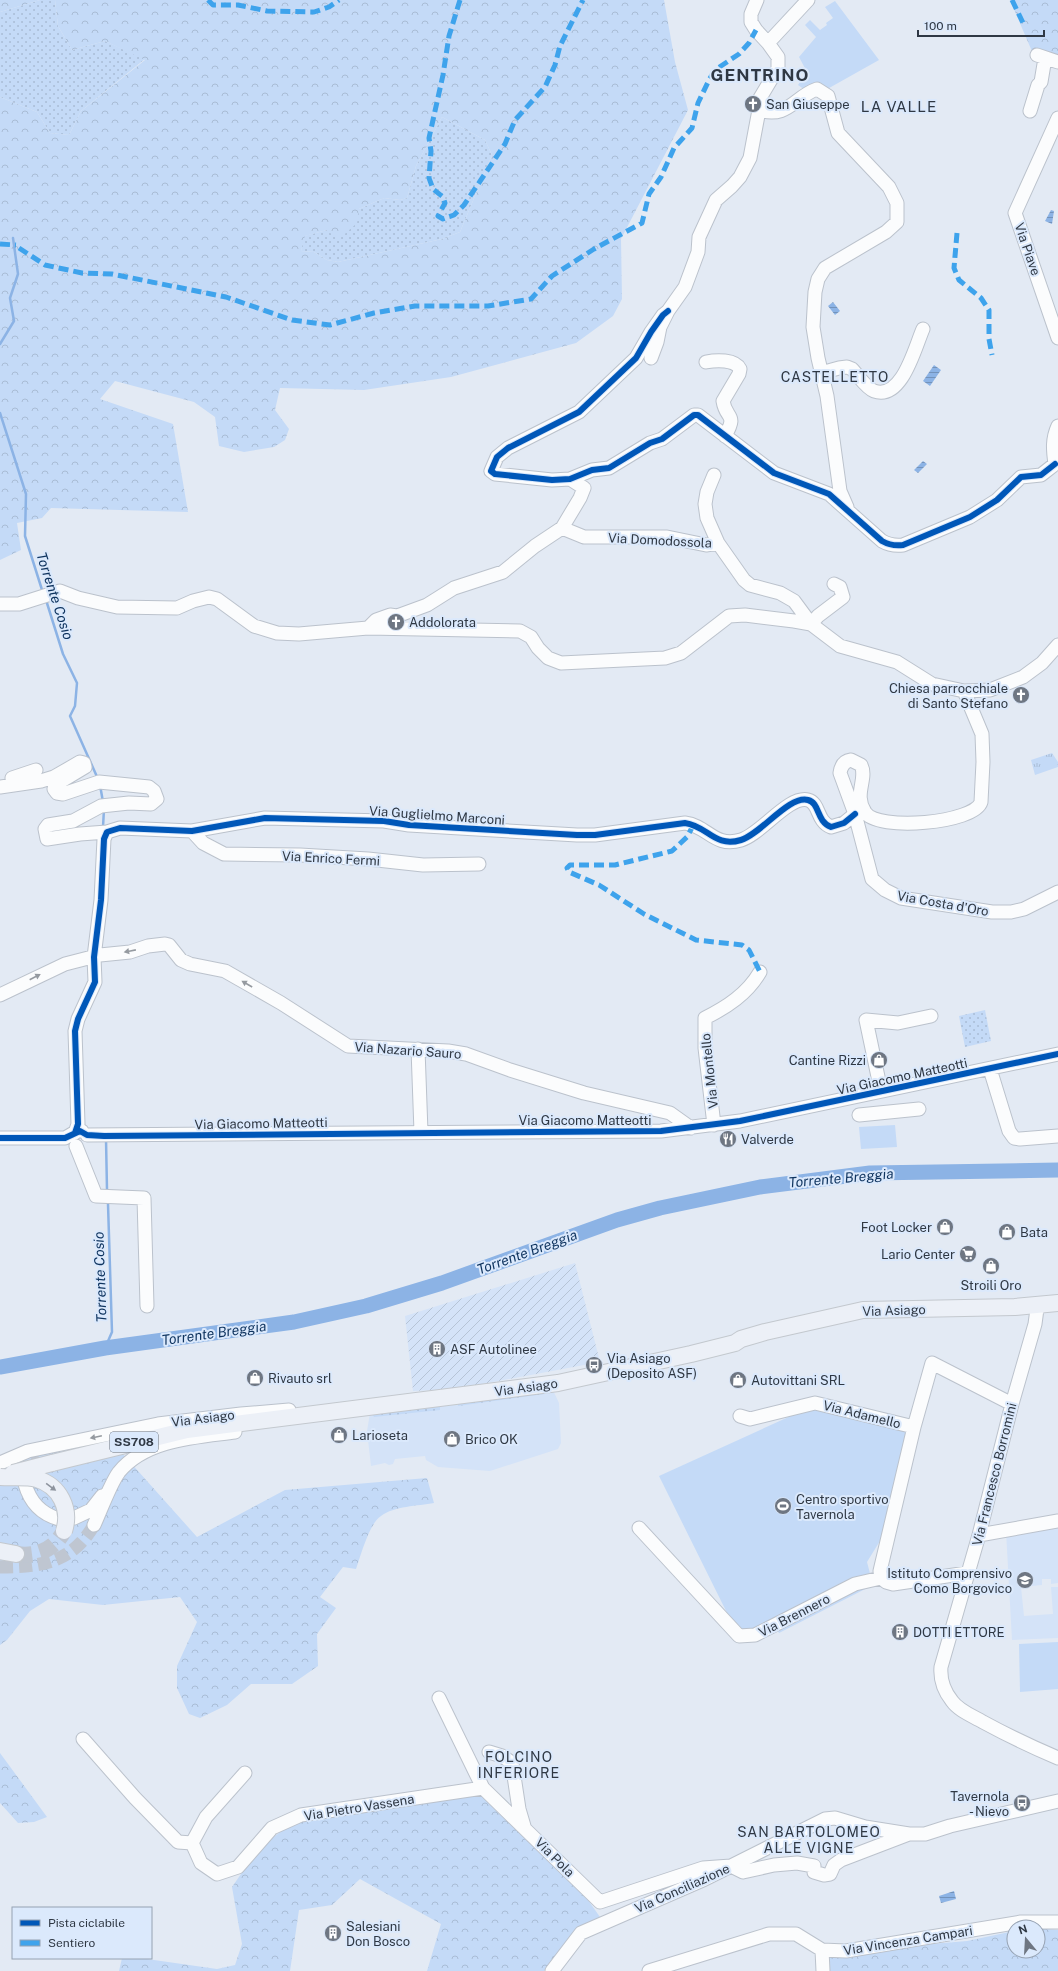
<svg xmlns="http://www.w3.org/2000/svg" width="1058" height="1971" viewBox="0 0 1058 1971" font-family="'Public Sans',sans-serif">
	<style>
		.built { fill: #d4e3f8 }
		.industrial { fill: url(#industrial-furrows) }
		.grass { fill: url(#grass-dots) }
		.forest { fill: url(#forest-crowns); fill-rule: evenodd }
		.park { fill: url(#park-tufts) }
		.garden { fill: #c4daf7 }
		.water { fill: url(#water-rules) }
		.lines { fill: none; stroke-linecap: round; stroke-linejoin: round }
		.stream { stroke: #8cb3e5; stroke-width: 2.5 }
		.river { stroke: #8cb3e5; stroke-width: 15 }
		.minor-tunnel { stroke: #bfc6d1; stroke-width: 13; stroke-dasharray: 13 6; stroke-linecap: butt }
		.major-tunnel { stroke: #bfc6d1; stroke-width: 16; stroke-dasharray: 16 8; stroke-linecap: butt }
		.minor-casing { stroke: #bbc2cc; stroke-width: 15 }
		.major-casing { stroke: #c3c8ce; stroke-width: 18 }
		.minor { stroke: #fbfcfd; stroke-width: 13 }
		.major { stroke: #ecf0f7; stroke-width: 16 }
		.major-bridge-casing { stroke: #c3c8ce; stroke-width: 18; stroke-linecap: butt }
		.major-bridge { stroke: #ecf0f7; stroke-width: 16 }
		.quiet { stroke: #3ea3ec; stroke-width: 5; stroke-dasharray: 10 5; stroke-linecap: butt }
		.cycleway-casing { stroke: #dbe9fc; stroke-width: 8 }
		.cycleway { stroke: #0057b8; stroke-width: 6 }
		.oneway { fill: #959aa0 }
		.oneway2 { fill: #8e949e }
		.labels { text-anchor: middle; stroke-width: 4; stroke-linejoin: round; paint-order: stroke }
		.shield { fill: #dbe9fc; stroke: #636d7b; stroke-width: 1 }
		.shield-label { font-size: 12px; font-weight: bold; fill: #2f3844 }
		.poi-label { font-size: 13px; fill: #2f3844; stroke: #dbe9fc; text-anchor: start }
		.street-label { font-size: 13px; fill: #2f3844; stroke: #dbe9fc }
		.neighbourhood-label { font-size: 14px; letter-spacing: 1px; fill: #2f3844; stroke: #dbe9fc }
		.water-label { font-size: 14px; font-style: italic; fill: #0e335e; stroke: #dbe9fc }
		.quarter-label { font-size: 15px; letter-spacing: 1px; fill: #2f3844; stroke: #dbe9fc }
		.district-label { font-size: 17px; font-weight: bold; letter-spacing: 1px; fill: #2f3844; stroke: #dbe9fc }
	</style>
	<defs>
		<pattern id="industrial-furrows" width="10" height="10" patternUnits="userSpaceOnUse"><rect width="10" height="10" fill="#d4e3f8"/><path d="M-1 1l2-2M0 10L10 0M9 11l2-2" fill="none" stroke="#b6c4d6"/></pattern>
		<pattern id="grass-dots" width="8" height="8" patternUnits="userSpaceOnUse"><rect width="8" height="8" fill="#c4daf7"/><path d="M2 2h.1M6 6h.1" fill="none" stroke="#a9bcd5" stroke-width="1.8" stroke-linecap="round"/></pattern>
		<pattern id="forest-crowns" width="20" height="18" patternUnits="userSpaceOnUse"><rect width="20" height="18" fill="#c4daf7"/><path d="M2 6a3 3 0 1 1 6 0M12 15a3 3 0 1 1 6 0" fill="none" stroke="#a9bcd5"/></pattern>
		<pattern id="park-tufts" width="24" height="20" patternUnits="userSpaceOnUse"><rect width="24" height="20" fill="#c4daf7"/><path d="M3 7l-1-3M5 7V3M7 7l1-3M15 17l-1-3M17 17v-4M19 17l1-3" fill="none" stroke="#a9bcd5"/></pattern>
		<pattern id="water-rules" width="6" height="5" patternUnits="userSpaceOnUse"><rect width="6" height="5" fill="#8cb3e5"/><path d="M0 2.5h6" fill="none" stroke="#7393bb"/></pattern>
	</defs>
	<rect width="100%" height="100%" fill="#e3eaf4"/>
	<!-- built -->
	<path class="built" d="M550,1384L559,1403L561,1443L558,1449L490,1471L438,1467L426,1460L425,1456L395,1459L393,1464L389,1465L385,1463L371,1466L367,1431L371,1407Z
		M1058,1521V1583L1051,1584V1579H1042V1585L1021,1587L1024,1616L1053,1614L1051,1587H1058V1638L1012,1640L1006,1531Z"/>
	<!-- industrial -->
	<path class="industrial" d="M575,1263L600,1362L455,1389L413,1391L405,1316Z"/>
	<!-- grass -->
	<path class="grass" d="M40,0H55L58,26L72,50L105,41L145,59L81,111L69,135L50,133L37,112L0,97V12Z
		M442,117L485,140L492,155L460,232L442,239L338,262L327,260L314,252L301,251L304,236L327,230L359,209L384,198L400,200L407,198L416,166Z
		M985,1010L991,1041L965,1047L959,1016Z
		M545,1392V1394L458,1406V1403Z
		M440,1406V1410L374,1417L372,1414Z"/>
	<!-- forest -->
	<path class="forest" d="M0,0H40L0,12Z
		M55,0H664L675,62L688,110L621,239L622,299L613,316L576,343L451,377L364,390L280,388L275,410L289,429L285,440L274,447L244,452L219,446L215,417L194,402L115,381L100,399L173,424L188,512L51,508L42,518L17,523L21,550L0,560V97L37,112L50,133L69,135L81,111L145,60L105,41L72,50L58,26ZM442,117L485,140L492,155L460,232L442,239L338,262L327,260L314,252L301,251L305,236L327,230L338,240L357,223L359,209L384,198L400,200L407,198L416,166Z
		M1010,0H1058V54L1034,56Z
		M105,1434L197,1537L285,1490L427,1478L434,1503C418,1506 394,1506 381,1516C369,1524 361,1555 356,1569L343,1567L320,1597L336,1608L317,1634L318,1666L292,1684H251L227,1705L200,1718L189,1714L177,1688V1666L197,1622L180,1597L103,1605L49,1599L30,1611L7,1640L0,1645V1463Z
		M0,1753L47,1817L34,1822L18,1823L0,1803Z
		M480,1795L588,1900L600,1917L578,1928L544,1971H427L441,1924L360,1879L332,1905L299,1910L290,1971H119L122,1958H140L217,1969L235,1965L242,1944L232,1887L259,1848L299,1818Z
		M1038,1928L1058,1930V1971H823L822,1950L846,1951L967,1941L1014,1931V1951H1038Z"/>
	<!-- park -->
	<path class="park" d="M1052,753L1058,762V767L1035,775L1031,760Z"/>
	<!-- garden -->
	<path class="garden" d="M835,1L879,60L822,92H808L798,85L807,72L799,57L816,37L805,25L810,20L820,30L827,25L826,23L833,18L825,7Z
		M895,1125L897,1147L861,1149L859,1127Z
		M815,1405L914,1429L883,1536L867,1562L873,1585L779,1633L774,1624L754,1633L735,1629L659,1476Z
		M1058,1642V1689L1020,1692L1019,1644Z"/>
	<!-- water -->
	<path class="water" d="M1051,210L1054,211L1052,224L1045,221Z
		M833,302L840,311L835,315L828,306Z
		M934,365L941,370L930,386L923,381Z
		M923,461L927,464L918,473L914,470Z
		M954,1891L956,1899L941,1903L939,1896Z"/>
	<g class="lines">
		<!-- stream -->
		<path class="stream" d="M0,344L14,321L10,298L18,274L13,238
			M0,413L26,494L25,536L43,593
			M46,600L63,654L77,683L75,706L70,716L98,779
			M100,785L103,802
			M103,827L104,809
			M106,1139L107,1190
			M105,1348L112,1332L108,1204"/>
		<!-- river -->
		<path class="river" d="M0,1367L105,1348L294,1322L366,1306L442,1283L617,1220L660,1208L760,1187L870,1173L1058,1170"/>
		<!-- minor-tunnel -->
		<path class="minor-tunnel" d="M24,1476L26,1467L37,1455
			M0,1567C41,1567 72,1563 94,1525"/>
		<!-- major-tunnel -->
		<path class="major-tunnel" d="M16,1554C37,1557 54,1550 64,1531"/>
		<!-- minor casing -->
		<g class="minor-casing">
			<path id="minor" d="M768,43L808,0
				M1037,55L1058,62
				M759,110C788,119 794,97 817,89L828,96L838,133L889,187L897,203V222L886,232L825,268L818,279L815,292L813,327L818,358L827,396L840,491L847,507
				M1030,111L1038,85L1041,82L1045,58
				M1058,118L1015,213L1058,338
				M668,311L663,315L651,332L636,358L579,412L508,448L497,457L491,471L495,474L552,480L570,479L592,470L609,468L650,443L662,439L694,415H698L774,473L829,494L882,541C889,545 895,546 903,545L970,517L997,500L1021,477L1041,475L1055,464
				M651,358L657,342L660,327L668,311L685,287L698,252L699,237L716,200L732,186L740,177L750,158L759,110L760,98L778,68V57L768,43L756,30L751,22V14L757,0
				M706,362C716,360 735,359 740,369L739,374L723,401C726,420 738,413 725,436
				M821,373L839,368L847,367L852,369C858,375 866,388 874,391C902,401 915,347 923,329
				M1055,464C1053,450 1052,439 1058,426
				M714,475L707,492L705,504L707,518L718,543L744,580L750,585L780,593L794,601L811,624L840,646L897,662L932,684L964,691L990,690L1023,677L1042,663L1058,645
				M562,528L580,498L584,488L570,479
				M0,604H19L60,591L78,598L117,607L177,608L193,601L209,597L217,599L254,626L277,633L299,634L368,628L520,631L531,637L538,648L548,658L561,663L665,658L681,653L729,616L745,615L794,621L811,624
				M811,624L818,616L843,597L840,587L834,584
				M368,628L376,620L390,615L397,616L427,605L454,588L503,572L535,546L562,528L584,537H667L706,545L718,543
				M964,691L982,734L983,762L981,802C975,823 877,832 865,812C853,794 868,779 861,765L851,760C844,761 841,766 840,773L855,814L872,879L885,890L901,898L992,912H1011L1024,909L1058,892
				M12,778L36,770
				M0,787L41,781L54,777L80,762L84,763L85,767L55,785L54,789L57,793L63,794L99,782L149,787L154,791L157,799L151,804L129,803L101,806L73,821L48,825L45,829L47,839L80,834L107,832
				M192,831L203,843L224,854L300,855L368,859L423,865L479,864
				M0,995L65,964L100,955L130,952L148,946L165,944L169,945L181,960L190,964L225,971L281,1003L348,1046L448,1051L466,1054L510,1070L584,1093L670,1113L691,1128
				M418,1049L421,1132
				M990,1069L1009,1131L1014,1138L1020,1139L1058,1136
				M881,1091L866,1020L898,1023L931,1016
				M859,1115L919,1109
				M714,1125L705,1048V1018C727,1007 747,994 760,972
				M75,1133L78,1124L75,1031L78,1019L95,982L94,957L101,900L104,839L107,832L120,828L192,831L265,818L384,821L409,825L577,835H595L685,823C708,826 714,848 741,840C761,834 789,795 808,800C820,803 816,821 831,827L844,823L855,814
				M87,1135L661,1131L740,1121L1058,1054
				M0,1138H65L77,1131H82
				M76,1146L96,1196L144,1198L147,1306
				M1044,1304L1037,1309L1035,1324L1012,1404L979,1535L941,1667C940,1679 944,1691 952,1701C959,1711 973,1716 983,1722C1007,1735 1032,1747 1058,1758
				M740,1416L750,1419L815,1403L914,1427
				M0,1463L28,1451L158,1424L241,1414L289,1410
				M25,1484C30,1502 41,1514 59,1519
				M74,1518L91,1510L102,1496
				M94,1525C101,1510 110,1484 119,1472C146,1439 197,1437 235,1432
				M639,1528L739,1636L755,1635L855,1584L881,1578
				M979,1535L1058,1521
				M881,1578L880,1571L914,1427L932,1363L1012,1404
				M881,1578L886,1582L893,1584L967,1573
				M439,1698L483,1788L600,1902L703,1868L731,1866L743,1872L774,1865L797,1863L814,1866V1872L824,1875L830,1874L834,1865L841,1860L909,1834
				M83,1739L135,1798L178,1842L192,1843
				M489,1752L502,1756L512,1763L519,1809L524,1826
				M245,1773L206,1817L192,1843L201,1863L217,1874L238,1867L272,1828L301,1815L483,1788
				M822,1950L823,1971
				M552,1971L581,1933L705,1879L825,1819L835,1818L865,1827L909,1834H925L950,1826L1058,1801
				M649,1971L769,1934H796L822,1950L846,1951L1021,1922H1058"/>
		</g>
		<!-- major casing -->
		<g class="major-casing">
			<path id="major" d="M52,1463L187,1430L558,1383L691,1354L735,1343L741,1339L765,1332L863,1310L1015,1307L1058,1303
				M0,1551L16,1554"/>
		</g>
		<!-- minor -->
		<use href="#minor" class="minor"/>
		<!-- major -->
		<use href="#major" class="major"/>
		<!-- major-bridge casing -->
		<g class="major-bridge-casing">
			<path id="major-bridge" d="M13,1473L52,1463
				M0,1477C12,1478 26,1476 37,1479C60,1486 71,1509 64,1531"/>
		</g>
		<!-- major-bridge -->
		<use href="#major-bridge" class="major-bridge"/>
		<!-- quiet -->
		<path class="quiet" d="M208,0L213,5H238L267,11L314,12L329,7L339,0
			M460,0L449,36L443,75L429,138L431,151L429,178L433,189L443,197L445,203L438,216L443,219L454,215L464,205L505,144L515,120L545,87L555,65L560,46L583,0
			M1012,0L1025,27
			M957,233L954,268L959,280L981,298L989,310V339L992,355
			M0,244L16,245
			M19,248L45,265L82,273L112,274L226,297L292,320L330,325L374,313L415,306H488L531,299L552,276L594,249L642,223L649,194L661,177L674,148L692,128L698,103L709,80L715,70L739,54L749,43L756,30
			M694,824L687,837L672,851L615,865H570L567,868L569,872L599,885L644,914L696,940L742,945L749,950L760,972"/>
		<!-- cycleway casing -->
		<g class="cycleway-casing">
			<path id="cycleway" d="M668,311L663,315L651,332L636,358L579,412L508,448L497,457L491,471L495,474L552,480L570,479L592,470L609,468L650,443L662,439L694,415H698L774,473L829,494L882,541C889,545 895,546 903,545L970,517L997,500L1021,477L1041,475L1055,464
				M75,1133L78,1124L75,1031L78,1019L95,982L94,957L101,900L104,839L107,832L120,828L192,831L265,818L384,821L409,825L577,835H595L685,823C708,826 714,848 741,840C761,834 789,795 808,800C820,803 816,821 831,827L844,823L855,814
				M0,1138H65L80,1131L87,1135L104,1136L661,1131L740,1121L1058,1054"/>
		</g>
		<!-- cycleway -->
		<use href="#cycleway" class="cycleway"/>
	</g>
	<!-- one-way arrows -->
	<defs><path id="oneway-solid" d="M-6-.8H1V-3.2L6.5 0L1 3.2V.8H-6Z"/></defs>
	<g class="oneway">
		<use href="#oneway-solid" transform="translate(130 951) rotate(169)"/>
		<use href="#oneway-solid" transform="translate(35 977) rotate(-27)"/>
		<use href="#oneway-solid" transform="translate(247 984) rotate(-150)"/>
		<use href="#oneway-solid" transform="translate(96 1437) rotate(168)"/>
	</g>
	<use class="oneway2" href="#oneway-solid" transform="translate(51 1487) rotate(36)"/>
	<!-- icons -->
	<defs>
		<g id="church-disc" transform="scale(0.9)"><circle r="9.5" fill="#6e7682" stroke="#dbe9fc"/><path d="M-1.2-6h2.4v3.5h3.3v2.4h-3.3V6h-2.4V-.1h-3.3v-2.4h3.3Z" fill="#fff"/></g>
		<g id="shop-disc" transform="scale(0.9)"><circle r="9.5" fill="#6e7682" stroke="#dbe9fc"/><path d="M-5-2.5h2.3a2.7 3.5 0 0 1 5.4 0H5L5.5 6h-11ZM-1.5-2.5h3a1.5 2.3 0 0 0-3 0Z" fill="#fff"/></g>
		<g id="restaurant-disc" transform="scale(0.9)"><circle r="9.5" fill="#6e7682" stroke="#dbe9fc"/><path d="M-5-6h1v4h1v-4h1v4h1v-4h1v5L-1.5 .5V6h-2V.5L-5-1ZM5-6V6H3V1.5H1.5Q1.5-4 5-6Z" fill="#fff"/></g>
		<g id="supermarket-disc" transform="scale(0.9)"><circle r="9.5" fill="#6e7682" stroke="#dbe9fc"/><path d="M-6-5.5h2.5l.6 2H6L4.5 2H-2.5L-4.4-4H-6ZM-1.5 3.2a1.3 1.3 0 1 0 .1 0ZM3 3.2a1.3 1.3 0 1 0 .1 0Z" fill="#fff"/></g>
		<g id="building-disc" transform="scale(0.9)"><circle r="9.5" fill="#6e7682" stroke="#dbe9fc"/><path d="M-4-6H4V6H1V3H-1V6H-4ZM-2.5-4.3h1.7v1.8h-1.7ZM.8-4.3h1.7v1.8H.8ZM-2.5-1h1.7V.8h-1.7ZM.8-1h1.7V.8H.8Z" fill="#fff"/></g>
		<g id="bus-disc" transform="scale(0.9)"><circle r="9.5" fill="#6e7682" stroke="#dbe9fc"/><path d="M-5-6H5V4H4V6H2V4H-2V6H-4V4H-5ZM-3.5-4V0h7V-4ZM-3.5 1.2v1.5H-2V1.2ZM2 1.2v1.5H3.5V1.2Z" fill="#fff"/></g>
		<g id="stadium-disc" transform="scale(0.9)"><circle r="9.5" fill="#6e7682" stroke="#dbe9fc"/><path d="M0-5a6.5 5 0 1 0 0 10a6.5 5 0 1 0 0-10ZM-3.5-1.8h7v3.6h-7Z" fill="#fff"/></g>
		<g id="school-disc" transform="scale(0.9)"><circle r="9.5" fill="#6e7682" stroke="#dbe9fc"/><path d="M0-5L7-2L0 1L-7-2ZM-4 1L0 2.5L4 1V4Q0 6-4 4Z" fill="#fff"/></g>
	</defs>
	<g fill-rule="evenodd">
		<use href="#church-disc" x="753" y="104"/>
		<use href="#church-disc" x="396" y="622"/>
		<use href="#church-disc" x="1021" y="695"/>
		<use href="#shop-disc" x="879" y="1060"/>
		<use href="#restaurant-disc" x="728" y="1139"/>
		<use href="#shop-disc" x="945" y="1227"/>
		<use href="#shop-disc" x="1007" y="1232"/>
		<use href="#supermarket-disc" x="968" y="1254"/>
		<use href="#shop-disc" x="991" y="1266"/>
		<use href="#building-disc" x="437" y="1349"/>
		<use href="#bus-disc" x="594" y="1365"/>
		<use href="#shop-disc" x="255" y="1378"/>
		<use href="#shop-disc" x="738" y="1380"/>
		<use href="#shop-disc" x="339" y="1435"/>
		<use href="#shop-disc" x="452" y="1439"/>
		<use href="#stadium-disc" x="783" y="1506"/>
		<use href="#school-disc" x="1025" y="1580"/>
		<use href="#building-disc" x="900" y="1632"/>
		<use href="#bus-disc" x="1022" y="1803"/>
		<use href="#building-disc" x="333" y="1933"/>
	</g>
	<g class="labels">
		<!-- shield labels -->
		<rect class="shield" x="110" y="1432" width="48" height="20" rx="3"/>
		<g class="shield-label">
			<text x="134" y="1446">SS708</text>
		</g>
		<!-- poi labels -->
		<g class="poi-label">
			<text x="766" y="109">San Giuseppe</text>
			<text x="409" y="627">Addolorata</text>
			<text x="1008" y="693" text-anchor="end">Chiesa parrocchiale<tspan x="1008" dy="15">di Santo Stefano</tspan></text>
			<text x="866" y="1065" text-anchor="end">Cantine Rizzi</text>
			<text x="741" y="1144">Valverde</text>
			<text x="932" y="1232" text-anchor="end">Foot Locker</text>
			<text x="1020" y="1237">Bata</text>
			<text x="955" y="1259" text-anchor="end">Lario Center</text>
			<text x="991" y="1290" text-anchor="middle">Stroili Oro</text>
			<text x="450" y="1354">ASF Autolinee</text>
			<text x="607" y="1363">Via Asiago<tspan x="607" dy="15">(Deposito ASF)</tspan></text>
			<text x="268" y="1383">Rivauto srl</text>
			<text x="751" y="1385">Autovittani SRL</text>
			<text x="352" y="1440">Larioseta</text>
			<text x="465" y="1444">Brico OK</text>
			<text x="796" y="1504">Centro sportivo<tspan x="796" dy="15">Tavernola</tspan></text>
			<text x="1012" y="1578" text-anchor="end">Istituto Comprensivo<tspan x="1012" dy="15">Como Borgovico</tspan></text>
			<text x="913" y="1637">DOTTI ETTORE</text>
			<text x="1009" y="1801" text-anchor="end">Tavernola<tspan x="1009" dy="15">- Nievo</tspan></text>
			<text x="346" y="1931">Salesiani<tspan x="346" dy="15">Don Bosco</tspan></text>
		</g>
		<!-- street labels -->
		<g class="street-label">
			<text transform="translate(1028 249) rotate(71)" y="5">Via Piave</text>
			<text transform="translate(660 540) rotate(3)" y="5">Via Domodossola</text>
			<text transform="translate(437 815) rotate(4)" y="5">Via Guglielmo Marconi</text>
			<text transform="translate(331 858) rotate(3)" y="5">Via Enrico Fermi</text>
			<text transform="translate(943 903) rotate(10)" y="5">Via Costa d'Oro</text>
			<text transform="translate(408 1050) rotate(4)" y="5">Via Nazario Sauro</text>
			<text transform="translate(709 1071) rotate(-96)" y="5">Via Montello</text>
			<text transform="translate(902 1076) rotate(-12)" y="5">Via Giacomo Matteotti</text>
			<text x="585" y="1125">Via Giacomo Matteotti</text>
			<text transform="translate(261 1123) rotate(-1)" y="5">Via Giacomo Matteotti</text>
			<text transform="translate(894 1310) rotate(-2)" y="5">Via Asiago</text>
			<text transform="translate(526 1387) rotate(-8)" y="5">Via Asiago</text>
			<text transform="translate(862 1414) rotate(14)" y="5">Via Adamello</text>
			<text transform="translate(203 1418) rotate(-7)" y="5">Via Asiago</text>
			<text transform="translate(994 1474) rotate(-76)" y="5">Via Francesco Borromini</text>
			<text transform="translate(794 1615) rotate(-27)" y="5">Via Brennero</text>
			<text transform="translate(359 1807) rotate(-9)" y="5">Via Pietro Vassena</text>
			<text transform="translate(555 1857) rotate(45)" y="5">Via Pola</text>
			<text transform="translate(682 1888) rotate(-24)" y="5">Via Conciliazione</text>
			<text transform="translate(908 1940) rotate(-9)" y="5">Via Vincenza Campari</text>
		</g>
		<!-- neighbourhood labels -->
		<g class="neighbourhood-label">
			<text x="835" y="382">CASTELLETTO</text>
			<text x="519" y="1762">FOLCINO<tspan x="519" dy="16">INFERIORE</tspan></text>
			<text x="809" y="1837">SAN BARTOLOMEO<tspan x="809" dy="16">ALLE VIGNE</tspan></text>
		</g>
		<!-- water labels -->
		<g class="water-label">
			<text transform="translate(55 596) rotate(72)" y="5">Torrente Cosio</text>
			<text transform="translate(841 1178) rotate(-5)" y="5">Torrente Breggia</text>
			<text transform="translate(527 1252) rotate(-20)" y="5">Torrente Breggia</text>
			<text transform="translate(100 1277) rotate(-92)" y="5">Torrente Cosio</text>
			<text transform="translate(214 1333) rotate(-8)" y="5">Torrente Breggia</text>
		</g>
		<!-- quarter labels -->
		<g class="quarter-label">
			<text x="899" y="112">LA VALLE</text>
		</g>
		<!-- district labels -->
		<g class="district-label">
			<text x="760" y="81">GENTRINO</text>
		</g>
	</g>
	<!-- legend -->
	<rect x="12" y="1907" width="140" height="52" fill="#dbe9fc" stroke="#96a2b2"/>
	<rect x="20" y="1920" width="20" height="6" fill="#0057b8" stroke="#96a2b2"/>
	<text x="48" y="1927" font-size="12" fill="#2f3844">Pista ciclabile</text>
	<rect x="20" y="1940" width="20" height="6" fill="#3ea3ec" stroke="#96a2b2"/>
	<text x="48" y="1947" font-size="12" fill="#2f3844">Sentiero</text>
	<!-- north arrow -->
	<g transform="translate(1026 1939) rotate(342)"><circle r="19" fill="#dbe9fc" stroke="#96a2b2"/>
	<path d="M0-3L7 15L0 10L-7 15Z" fill="#6e7682"/>
	<text y="-6" font-size="11" font-weight="bold" text-anchor="middle" fill="#2f3844">N</text>
	</g>
	<!-- scale -->
	<path d="M918 30v6h126v-6" fill="none" stroke="#2f3844" stroke-width="2"/>
	<text x="924" y="30" font-size="12" fill="#2f3844" stroke="#dbe9fc" stroke-width="3" paint-order="stroke">100 m</text>
</svg>
